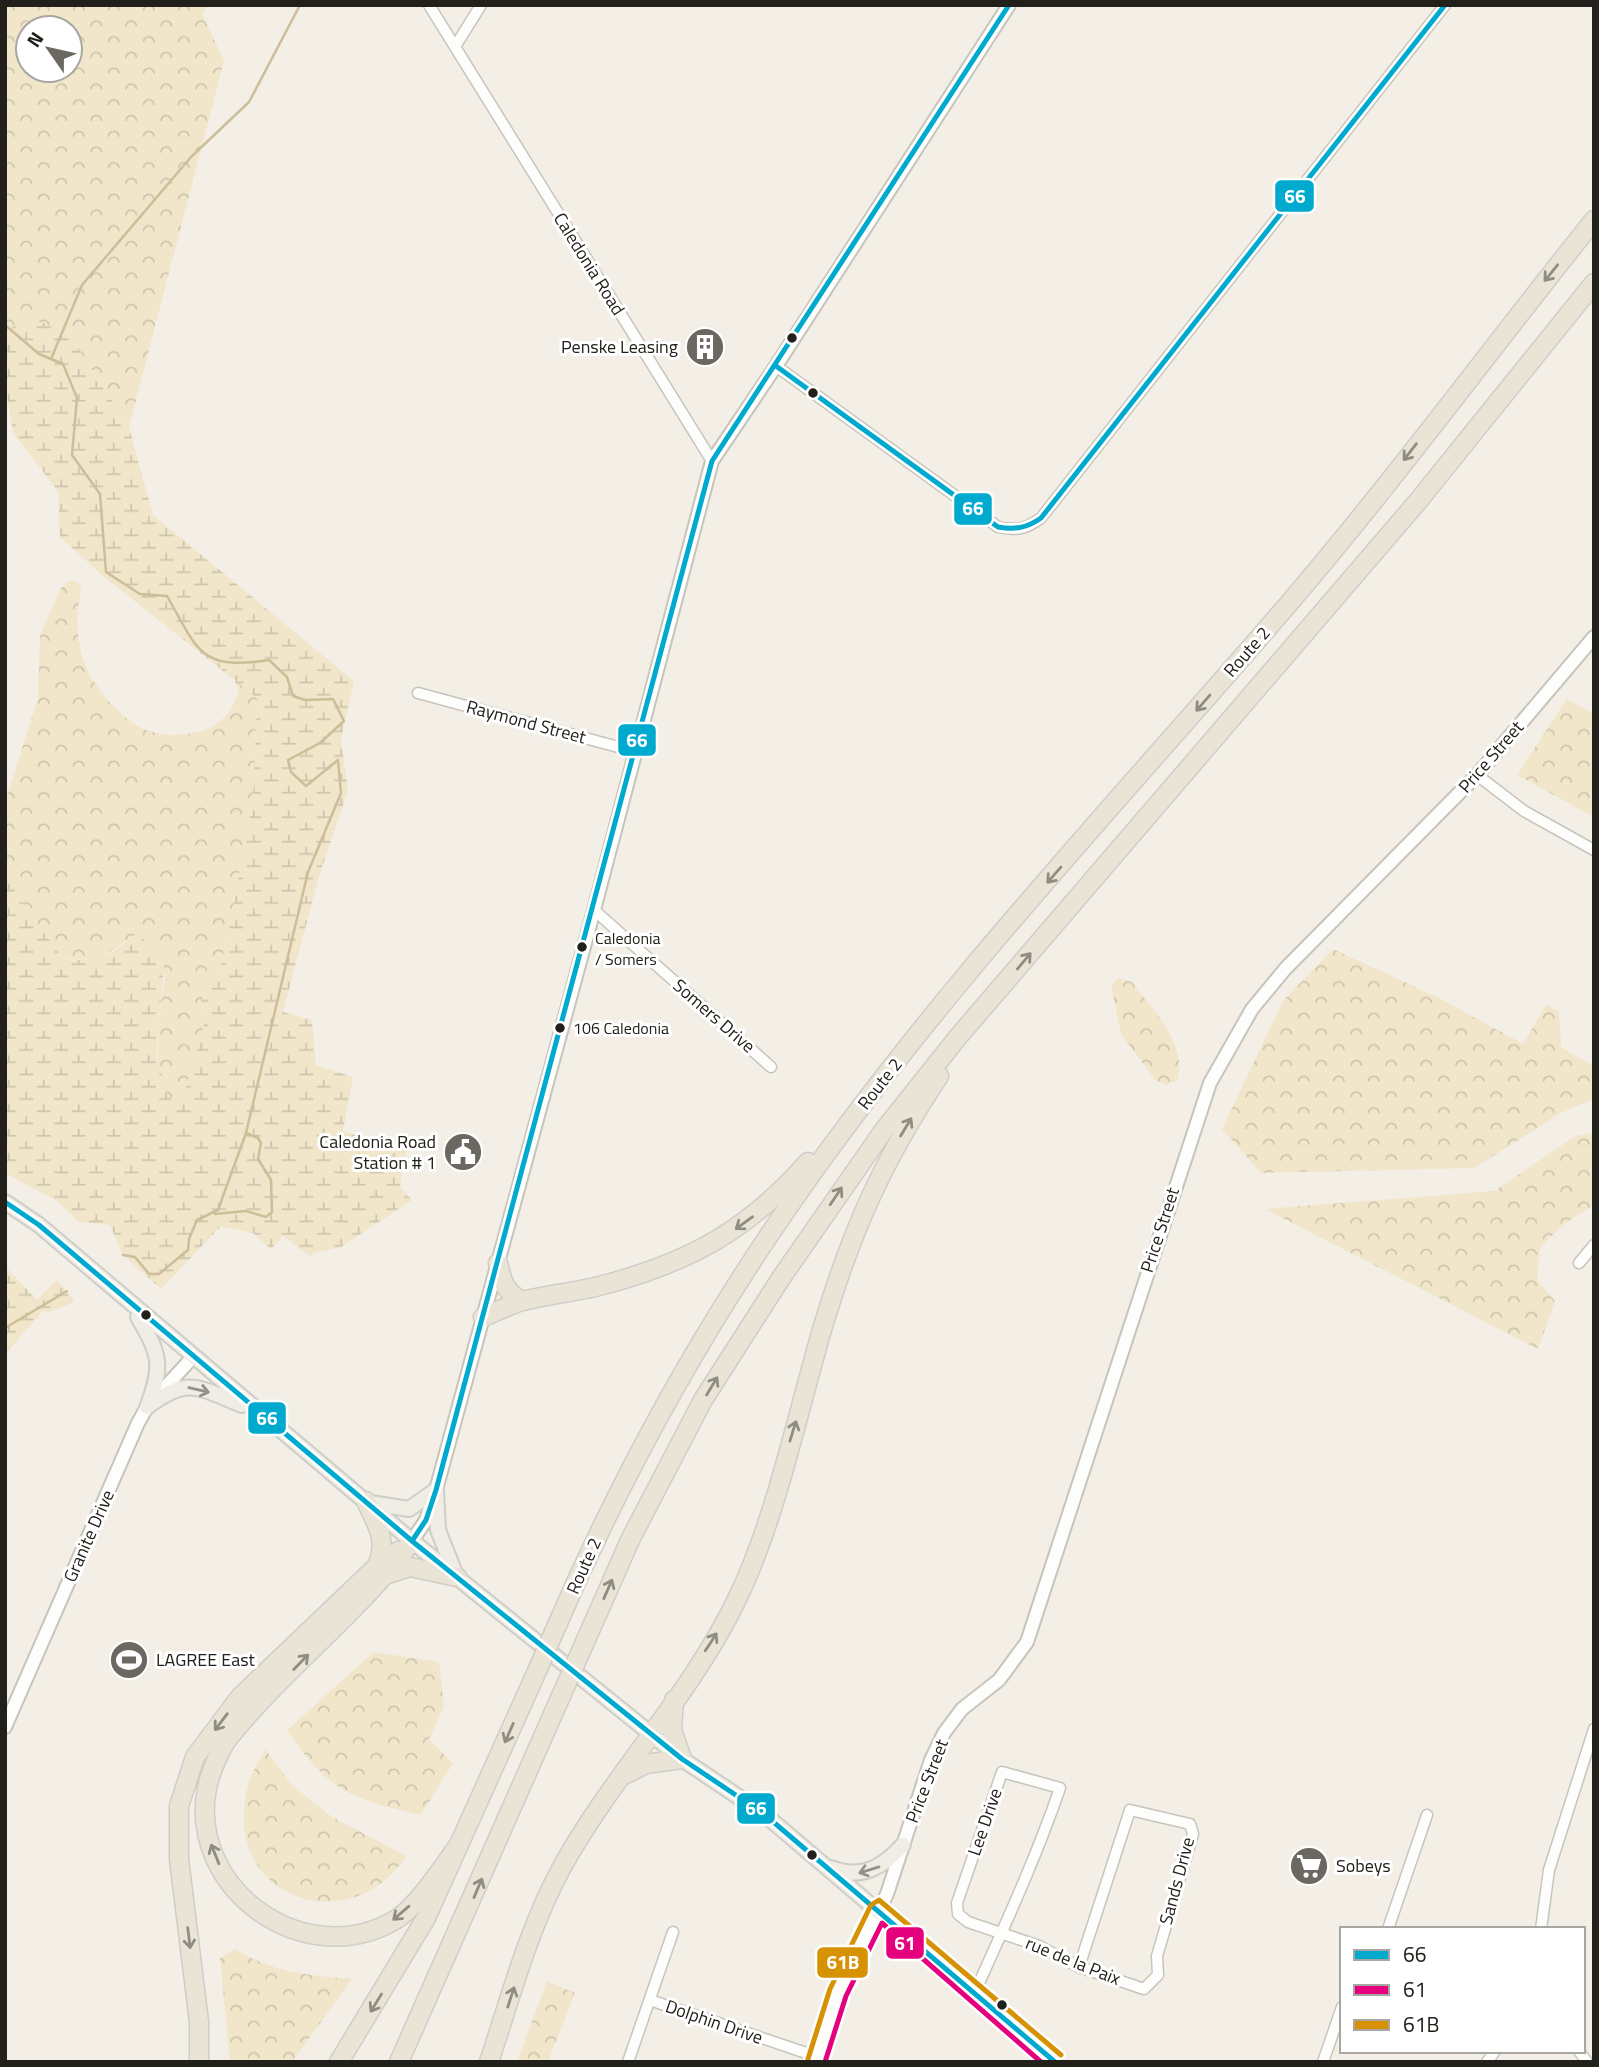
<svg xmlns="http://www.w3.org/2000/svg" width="1599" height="2067" viewBox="0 0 1599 2067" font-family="'Titillium Web',sans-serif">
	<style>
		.forest { fill: url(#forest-crowns); fill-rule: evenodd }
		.wetland { fill: url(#wetland-marsh) }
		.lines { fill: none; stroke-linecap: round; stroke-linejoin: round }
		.stream { stroke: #ccbe98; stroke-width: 2.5 }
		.street-casing { stroke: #c7c4bc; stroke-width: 13 }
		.secondary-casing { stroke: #c7c4bc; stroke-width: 16 }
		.primary-casing { stroke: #cfcdc8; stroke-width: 18 }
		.highway-casing { stroke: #cfcdc8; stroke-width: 21 }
		.street { stroke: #fdfdfb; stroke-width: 10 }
		.secondary { stroke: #fdfdfb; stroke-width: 12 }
		.primary { stroke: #f0ede4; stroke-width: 14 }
		.highway { stroke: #e9e4d5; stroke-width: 18 }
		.highway-bridge-casing { stroke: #cfcdc8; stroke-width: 21; stroke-linecap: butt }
		.highway-bridge { stroke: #e9e4d5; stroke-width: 18 }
		.bus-1-casing { stroke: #fff; stroke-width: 10 }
		.bus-2-casing { stroke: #fff; stroke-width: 10 }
		.bus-3-casing { stroke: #fff; stroke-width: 10 }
		.bus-1 { stroke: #00a9ce; stroke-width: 5 }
		.bus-2 { stroke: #e5007d; stroke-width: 5 }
		.bus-3 { stroke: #d79204; stroke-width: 5 }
		.oneway { stroke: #8f8c81 }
		.oneway2 { stroke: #939189 }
		.bus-dot { fill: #22201a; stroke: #fff; stroke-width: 2.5 }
		.labels { text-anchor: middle; stroke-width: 6; stroke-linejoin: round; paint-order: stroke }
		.bus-label { font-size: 16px; fill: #22201a; stroke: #fff; text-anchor: start }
		.street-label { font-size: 18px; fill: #22201a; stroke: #fff }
		.poi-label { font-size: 18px; fill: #22201a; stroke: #fff; text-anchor: end }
		.line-badge { stroke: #fff; stroke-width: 2.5 }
		.badge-label { font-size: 19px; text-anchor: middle; font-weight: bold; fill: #fff }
	</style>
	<defs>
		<pattern id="forest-crowns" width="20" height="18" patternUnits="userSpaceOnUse" patternTransform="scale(1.75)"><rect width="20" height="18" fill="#f1e6ca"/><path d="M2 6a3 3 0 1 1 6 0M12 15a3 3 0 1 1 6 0" fill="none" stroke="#cec5ad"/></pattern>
		<pattern id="wetland-marsh" width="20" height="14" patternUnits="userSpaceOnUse" patternTransform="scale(1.75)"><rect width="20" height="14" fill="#f1e6ca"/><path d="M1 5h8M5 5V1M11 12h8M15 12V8" fill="none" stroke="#cec5ad"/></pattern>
	</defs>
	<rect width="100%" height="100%" fill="#f3efe6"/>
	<!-- forest -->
	<path class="forest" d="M5,5H208L202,14L224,61L129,427L71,337L5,332ZM28,28H70V70H28Z
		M68,581H75L81,587C76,618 75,647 90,675C100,693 117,712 133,723C155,739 198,739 219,722C230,714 234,703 239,691L233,677L257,698L253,802L220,972L201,998L204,1026L181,1105L176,1106C146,1078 161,1012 165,976L131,936C112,953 86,969 61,956L8,883L5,891V803L38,698L40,635L61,588Z
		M1567,699L1594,714V817L1517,775Z
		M1333,949L1441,999L1523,1044L1546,1005L1559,1011L1561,1047L1594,1066V1099L1561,1113L1474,1168L1261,1173L1222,1129L1283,1001Z
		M1119,978L1132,982C1151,1008 1189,1045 1177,1080L1167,1085L1156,1081L1121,1034L1111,986Z
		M1594,1133V1205L1566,1223L1540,1247L1537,1280L1555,1301L1538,1349L1265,1209L1494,1191L1575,1136Z
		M374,1652L439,1662L444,1707L429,1739L453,1763L421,1815C348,1798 330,1792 287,1730Z
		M265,1749L293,1786L332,1817L406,1856C352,1941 221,1901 247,1788C250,1775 259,1761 265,1749Z
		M235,1949C271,1972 310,1976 352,1979L292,2062H230L220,1958Z
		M547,1981L575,1993L548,2062H517Z"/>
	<!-- wetland -->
	<path class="wetland" d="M25,320L45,323L71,337L129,427L153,515L354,681L341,740L348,791L319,876L283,1012L312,1020L316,1065L353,1077L343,1131L406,1150L400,1187L412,1200L341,1247L314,1253L311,1257L283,1236L271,1249L253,1233L221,1226L161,1289L123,1255L110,1225L79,1222L57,1201L5,1173V891L8,882L61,956L71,961L92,959L113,952L136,934L142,937L164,966L156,1056L168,1095L176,1105H181L204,1026L201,998L220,972L253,802L257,698L103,576L60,537L58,491L13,433L5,382V332Z
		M5,1266L37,1300L57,1280L74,1300L73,1303L49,1312L43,1311L5,1354Z"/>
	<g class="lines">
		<!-- stream -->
		<path class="stream" d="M5,325L39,354L63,364L77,398L72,455L100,494L106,572L140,594L167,596C198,650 199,671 269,660L287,677L293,696L305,700L333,699L344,721L320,743L288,760L291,772L306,786L338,760L341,793L308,872L246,1133L218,1210L197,1220L189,1239L188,1250L159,1274H149L135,1257L123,1255
			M51,359L82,285L191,157L249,102L300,5
			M215,1214L246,1211L266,1217L272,1212L271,1180L258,1159L261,1143L258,1138L246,1133
			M5,1328L67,1291"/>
		<!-- street casing -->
		<g class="street-casing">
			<path id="street" d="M429,5L712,461
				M456,45L481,5
				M776,366L998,527C1017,531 1026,529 1041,518L1445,5
				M418,693L633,751
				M1477,775L1524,811L1594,850
				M594,910L771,1067
				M1579,1263L1594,1245
				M1388,1929L1427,1815
				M1541,1929L1549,1870L1594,1729
				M975,1992C1005,1925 1036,1858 1060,1788L1002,1772L957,1903L958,1914L968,1922L1039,1946L1079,1967L1144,1989L1158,1975L1157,1956L1193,1834L1190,1824L1130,1810L1079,1967
				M650,2000L818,2057
				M1579,2051L1587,2062
				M628,2062L673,1932
				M1323,2062L1342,2007
				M1487,2062L1495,2051"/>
		</g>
		<!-- secondary casing -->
		<g class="secondary-casing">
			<path id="secondary" d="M412,1541L426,1520L436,1490L594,910L712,461L776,366L1009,5
				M5,1727L138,1423L147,1407L192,1358
				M816,2062L838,1993L887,1894L931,1760L944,1733L962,1709L999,1680L1027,1642L1210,1083L1252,1009L1286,968L1477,775L1594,637"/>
		</g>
		<!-- primary casing -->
		<g class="primary-casing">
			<path id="primary" d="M5,1202L39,1225L412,1541L682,1759L764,1814L1055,2062
				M138,1317C160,1355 163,1364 148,1405
				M147,1407C188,1376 197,1387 242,1405
				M436,1490L438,1530L455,1573
				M371,1503L409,1509L436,1490
				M831,1868C862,1880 883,1867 903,1845"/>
		</g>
		<!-- highway casing -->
		<g class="highway-casing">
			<path id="highway" d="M498,1263C502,1281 505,1292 522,1301
				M483,1317C496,1312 509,1305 523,1301C550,1294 579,1292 607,1284C692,1261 749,1229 808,1162
				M366,1501C377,1525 388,1540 377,1566
				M412,1541C359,1613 286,1667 231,1735C221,1746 210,1773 207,1788C187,1890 306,1973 395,1920C417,1907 445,1864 460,1843
				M388,1574L410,1567L457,1577
				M554,1632C618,1483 696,1340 789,1206C936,993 1122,798 1291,601C1396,478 1493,346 1594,220
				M581,1651L631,1538L703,1400L781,1278L884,1130L958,1037L1419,500L1594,283
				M624,1775L646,1764L682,1759L672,1730L674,1700
				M199,2062V2022L179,1859V1806L195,1757L240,1697L377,1566L398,1551
				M339,2062L426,1918L537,1671
				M399,2062L561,1696
				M489,2062C511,1996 529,1927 562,1867C614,1773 693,1693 739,1595C777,1515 798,1410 824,1323C853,1227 884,1159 939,1076"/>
		</g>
		<!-- street -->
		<use href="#street" class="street"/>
		<!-- secondary -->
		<use href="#secondary" class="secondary"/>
		<!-- primary -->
		<use href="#primary" class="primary"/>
		<!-- highway -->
		<use href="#highway" class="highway"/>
		<!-- highway-bridge casing -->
		<g class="highway-bridge-casing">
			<path id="highway-bridge" d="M537,1671L554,1632
				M561,1696L581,1651"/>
		</g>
		<!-- highway-bridge -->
		<use href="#highway-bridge" class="highway-bridge"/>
		<!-- bus-1 casing -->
		<g class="bus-1-casing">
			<path id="bus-1" d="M776,366L998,527C1015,530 1027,528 1041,518L1445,5
				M5,1202L39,1225L412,1541L682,1759L764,1814L1055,2062
				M412,1541L426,1520L436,1490L712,461L1009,5"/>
		</g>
		<!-- bus-2 casing -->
		<g class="bus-2-casing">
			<path id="bus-2" d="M825,2062L846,1996L882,1923L1041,2062"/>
		</g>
		<!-- bus-3 casing -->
		<g class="bus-3-casing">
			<path id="bus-3" d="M808,2059L830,1989L871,1905L879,1900L1061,2055"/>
		</g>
		<!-- bus-1 -->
		<use href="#bus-1" class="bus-1"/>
		<!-- bus-2 -->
		<use href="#bus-2" class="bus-2"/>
		<!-- bus-3 -->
		<use href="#bus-3" class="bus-3"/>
	</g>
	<!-- one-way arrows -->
	<defs><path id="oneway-shaft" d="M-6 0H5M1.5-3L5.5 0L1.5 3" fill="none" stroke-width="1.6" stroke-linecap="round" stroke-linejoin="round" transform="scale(1.75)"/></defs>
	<g class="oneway">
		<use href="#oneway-shaft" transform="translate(1551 273) rotate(129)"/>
		<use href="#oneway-shaft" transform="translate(1410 452) rotate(128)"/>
		<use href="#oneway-shaft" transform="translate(1203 703) rotate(131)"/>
		<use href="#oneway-shaft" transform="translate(1054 875) rotate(131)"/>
		<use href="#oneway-shaft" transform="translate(1024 961) rotate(-50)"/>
		<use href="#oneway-shaft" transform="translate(906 1127) rotate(-59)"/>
		<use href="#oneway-shaft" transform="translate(836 1196) rotate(-56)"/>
		<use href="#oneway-shaft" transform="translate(744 1223) rotate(144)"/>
		<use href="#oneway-shaft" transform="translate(712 1386) rotate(-59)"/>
		<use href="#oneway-shaft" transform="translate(793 1431) rotate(-73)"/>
		<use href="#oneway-shaft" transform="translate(608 1589) rotate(-66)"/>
		<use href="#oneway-shaft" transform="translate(711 1642) rotate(-57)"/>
		<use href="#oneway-shaft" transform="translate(301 1662) rotate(-46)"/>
		<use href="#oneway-shaft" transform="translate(221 1722) rotate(127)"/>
		<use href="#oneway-shaft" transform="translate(509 1733) rotate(114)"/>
		<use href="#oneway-shaft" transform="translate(215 1854) rotate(-112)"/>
		<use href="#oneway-shaft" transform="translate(478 1888) rotate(-67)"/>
		<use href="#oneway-shaft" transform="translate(401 1913) rotate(139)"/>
		<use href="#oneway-shaft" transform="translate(189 1938) rotate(83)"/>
		<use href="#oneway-shaft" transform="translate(511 1997) rotate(-72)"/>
		<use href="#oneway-shaft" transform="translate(376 2003) rotate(122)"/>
	</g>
	<g class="oneway2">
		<use href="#oneway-shaft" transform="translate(199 1390) rotate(13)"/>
		<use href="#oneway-shaft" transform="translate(869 1870) rotate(163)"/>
	</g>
	<!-- icons -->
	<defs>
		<g id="building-disc" transform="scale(2.0125)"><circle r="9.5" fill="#6b6861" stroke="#fff"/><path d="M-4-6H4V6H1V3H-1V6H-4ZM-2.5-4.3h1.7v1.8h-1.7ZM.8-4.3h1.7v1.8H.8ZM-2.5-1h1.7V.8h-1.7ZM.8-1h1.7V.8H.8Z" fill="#fff"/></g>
		<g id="civic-disc" transform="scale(2.0125)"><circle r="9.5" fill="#6b6861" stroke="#fff"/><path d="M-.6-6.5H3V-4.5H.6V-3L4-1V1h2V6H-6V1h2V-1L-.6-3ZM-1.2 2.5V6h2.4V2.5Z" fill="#fff"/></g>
		<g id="stadium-disc" transform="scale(2.0125)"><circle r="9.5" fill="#6b6861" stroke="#fff"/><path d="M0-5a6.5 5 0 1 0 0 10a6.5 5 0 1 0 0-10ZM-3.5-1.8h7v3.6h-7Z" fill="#fff"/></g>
		<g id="supermarket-disc" transform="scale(2.0125)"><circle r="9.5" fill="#6b6861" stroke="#fff"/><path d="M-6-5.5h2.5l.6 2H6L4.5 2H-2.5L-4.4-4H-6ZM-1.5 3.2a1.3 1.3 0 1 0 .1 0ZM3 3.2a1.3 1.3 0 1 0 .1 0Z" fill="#fff"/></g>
	</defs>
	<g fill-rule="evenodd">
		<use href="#building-disc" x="705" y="347"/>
		<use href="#civic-disc" x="463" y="1152"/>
		<use href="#stadium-disc" x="129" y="1660"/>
		<use href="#supermarket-disc" x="1309" y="1866"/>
	</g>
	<!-- markers -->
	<g class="bus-dot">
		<circle cx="792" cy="338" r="6"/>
		<circle cx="813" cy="393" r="6"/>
		<circle cx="582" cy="947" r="6"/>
		<circle cx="560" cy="1028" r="6"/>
		<circle cx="146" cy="1315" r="6"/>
		<circle cx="812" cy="1855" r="6"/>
		<circle cx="1002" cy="2005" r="6"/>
	</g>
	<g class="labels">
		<!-- bus labels -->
		<g class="bus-label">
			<text x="595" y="944">Caledonia<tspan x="595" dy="21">/ Somers</tspan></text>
			<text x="573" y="1034">106 Caledonia</text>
		</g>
		<!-- street labels -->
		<g class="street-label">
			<text transform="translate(589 264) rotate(58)" y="6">Caledonia Road</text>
			<text transform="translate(1247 652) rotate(-49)" y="6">Route 2</text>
			<text transform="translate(526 722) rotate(15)" y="6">Raymond Street</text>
			<text transform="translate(1491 757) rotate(-49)" y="6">Price Street</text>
			<text transform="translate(714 1016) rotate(41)" y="6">Somers Drive</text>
			<text transform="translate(880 1084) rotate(-52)" y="6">Route 2</text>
			<text transform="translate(1160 1230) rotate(-72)" y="6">Price Street</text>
			<text transform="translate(89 1536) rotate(-66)" y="6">Granite Drive</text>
			<text transform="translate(584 1566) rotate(-66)" y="6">Route 2</text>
			<text transform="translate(927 1781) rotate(-69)" y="6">Price Street</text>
			<text transform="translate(985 1822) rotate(-71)" y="6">Lee Drive</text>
			<text transform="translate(1177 1881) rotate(-75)" y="6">Sands Drive</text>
			<text transform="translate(1073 1961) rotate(22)" y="6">rue de la Paix</text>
			<text transform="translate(714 2022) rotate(19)" y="6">Dolphin Drive</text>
		</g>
		<!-- poi labels -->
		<g class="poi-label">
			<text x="678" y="353">Penske Leasing</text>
			<text x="436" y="1148">Caledonia Road<tspan x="436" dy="21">Station # 1</tspan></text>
			<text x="156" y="1666" text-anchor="start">LAGREE East</text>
			<text x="1336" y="1872" text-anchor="start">Sobeys</text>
		</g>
	</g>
	<g class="line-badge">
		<rect x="1274" y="179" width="41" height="34" rx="7" fill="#00a9ce"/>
		<rect x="953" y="492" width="40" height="34" rx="7" fill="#00a9ce"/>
		<rect x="617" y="723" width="40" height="34" rx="7" fill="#00a9ce"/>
		<rect x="247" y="1401" width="40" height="34" rx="7" fill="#00a9ce"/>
		<rect x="736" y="1792" width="40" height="33" rx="7" fill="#00a9ce"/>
		<rect x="885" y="1926" width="40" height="34" rx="7" fill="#e5007d"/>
		<rect x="816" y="1946" width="53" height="33" rx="7" fill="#d79204"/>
	</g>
	<g class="badge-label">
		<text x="1295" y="203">66</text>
		<text x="973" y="515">66</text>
		<text x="637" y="747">66</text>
		<text x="267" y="1425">66</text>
		<text x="756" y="1815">66</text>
		<text x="905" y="1950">61</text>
		<text x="843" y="1969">61B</text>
	</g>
	<!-- border -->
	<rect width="1599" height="2067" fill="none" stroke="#22201a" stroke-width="14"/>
	<!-- legend -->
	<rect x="1340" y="1927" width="245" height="126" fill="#ffffff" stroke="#a7a6a3" stroke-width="2"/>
	<rect x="1354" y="1950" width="35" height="10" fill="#00a9ce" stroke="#a7a6a3" stroke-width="2"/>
	<text x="1403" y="1962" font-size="21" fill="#22201a">66</text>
	<rect x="1354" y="1985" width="35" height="10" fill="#e5007d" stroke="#a7a6a3" stroke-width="2"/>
	<text x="1403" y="1997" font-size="21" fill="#22201a">61</text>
	<rect x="1354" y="2020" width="35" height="10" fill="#d79204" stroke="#a7a6a3" stroke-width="2"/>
	<text x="1403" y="2032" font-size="21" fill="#22201a">61B</text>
	<!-- north arrow -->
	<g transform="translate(49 49) rotate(304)"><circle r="33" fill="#ffffff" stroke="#a7a6a3" stroke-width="2"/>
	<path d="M0-5L12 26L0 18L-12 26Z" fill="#6b6861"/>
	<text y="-10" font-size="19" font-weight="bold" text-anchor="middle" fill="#22201a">N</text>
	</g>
</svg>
